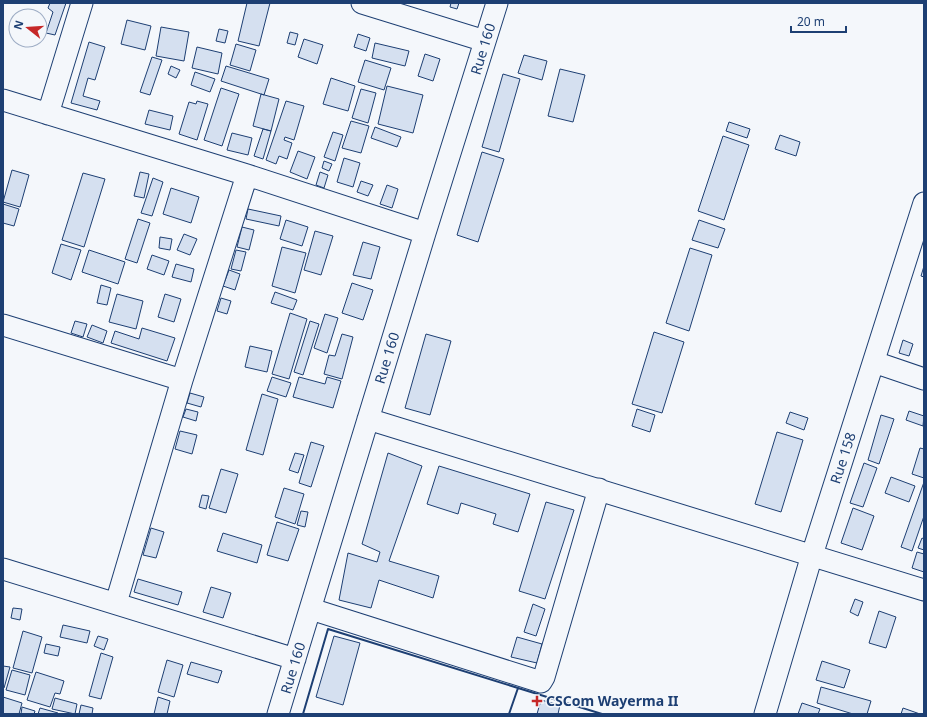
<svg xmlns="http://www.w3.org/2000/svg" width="927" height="717" viewBox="0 0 927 717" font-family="'Noto Sans',sans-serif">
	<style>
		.building { fill: #d5e0f0; stroke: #1d3f73 }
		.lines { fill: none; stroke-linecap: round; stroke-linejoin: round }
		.minor-casing { stroke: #1d3f73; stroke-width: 23 }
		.minor { stroke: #f4f7fb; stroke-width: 21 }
		.wall { stroke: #1d3f73; stroke-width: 2 }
		.poi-dot { fill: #c62828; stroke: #f4f7fb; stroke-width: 1.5 }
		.labels { text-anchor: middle; stroke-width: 3; stroke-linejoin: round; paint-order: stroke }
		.street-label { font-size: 14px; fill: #1d3f73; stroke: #f4f7fb }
		.poi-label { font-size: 14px; font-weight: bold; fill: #1d3f73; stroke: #f4f7fb; text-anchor: start }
	</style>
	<rect width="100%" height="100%" fill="#f4f7fb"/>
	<!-- building -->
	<path class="building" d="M50,3H66L55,35L46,33L53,12L48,8Z
		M247,3H270L259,46L238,41Z
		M451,3H459L457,9L450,7Z
		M127,20L151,26L145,50L121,44Z
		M161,27L189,32L184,61L156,56Z
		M219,29L228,31L225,43L216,41Z
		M290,32L298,34L295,45L287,43Z
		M358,34L370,38L366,51L354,47Z
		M304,39L323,45L317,64L298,57Z
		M89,42L105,47L95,80L88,78L83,96L100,101L97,110L71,103Z
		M375,43L409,51L405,66L372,58Z
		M236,44L256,50L250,71L230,65Z
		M197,47L222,53L218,74L192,68Z
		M425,54L440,59L433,81L418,76Z
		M524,55L547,61L542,80L518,73Z
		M152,57L162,60L150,95L140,92Z
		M365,60L391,68L384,90L358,82Z
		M171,66L180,70L176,78L168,74Z
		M226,66L269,79L264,95L221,81Z
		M560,69L585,75L573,122L548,116Z
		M195,72L215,79L210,92L191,85Z
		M503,74L520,79L499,152L482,147Z
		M331,78L355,86L348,111L323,104Z
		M387,86L423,95L413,133L378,124Z
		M221,88L239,94L222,146L204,140Z
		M361,89L376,93L368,123L352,118Z
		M261,94L279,99L271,131L253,126Z
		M197,101L208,104L197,140L179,134L189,102L196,104Z
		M286,101L304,106L294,140L285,137L284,140L292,143L287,159L279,156L276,164L266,160Z
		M149,110L173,116L170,130L145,124Z
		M351,121L369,126L361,153L342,148Z
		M729,122L750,129L747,138L726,131Z
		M375,127L401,137L397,147L371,138Z
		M263,129L271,131L263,159L254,156Z
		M333,132L343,135L335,161L324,157Z
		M232,133L252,138L248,155L227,150Z
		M780,135L800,142L796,156L775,149Z
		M723,136L749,145L724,220L698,211Z
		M298,151L315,157L307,179L290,172Z
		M482,152L504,159L478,242L457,235Z
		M344,158L360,163L353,187L337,182Z
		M324,161L332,164L329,171L322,168Z
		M12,170L29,175L20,207L3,202Z
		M140,172L149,174L144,198L134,196Z
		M320,172L328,175L324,188L316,185Z
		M83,173L105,179L84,247L62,240Z
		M153,178L163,182L152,216L141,213Z
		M361,181L373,185L368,196L357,192Z
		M387,185L398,189L392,208L380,204Z
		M171,188L199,197L191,223L163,214Z
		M3,204L19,209L14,226L3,223Z
		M248,209L281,216L279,226L246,219Z
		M138,219L150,223L137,263L125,259Z
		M286,220L308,227L302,246L280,239Z
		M699,220L725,229L718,248L692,240Z
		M242,227L254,230L249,250L237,247Z
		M315,231L333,236L321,275L304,270Z
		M184,234L197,239L190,255L177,250Z
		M160,237L172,239L170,250L159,248Z
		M363,242L380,247L371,279L353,275Z
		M61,244L81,250L71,280L52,273Z
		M282,247L306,253L295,293L272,286Z
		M690,248L712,255L689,331L666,323Z
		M89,250L125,262L118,284L82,272Z
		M236,250L246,252L241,271L231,269Z
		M152,255L169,261L164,275L147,269Z
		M176,264L194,269L191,282L172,277Z
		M924,266V277L921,276Z
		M229,270L240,274L235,290L223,286Z
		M352,283L373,290L363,320L342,313Z
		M101,285L111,288L107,305L97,303Z
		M275,292L297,300L293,310L271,303Z
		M117,294L143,301L136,329L109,322Z
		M165,294L181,299L174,322L158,317Z
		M221,298L231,301L227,314L217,311Z
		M290,313L307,319L289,379L272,374Z
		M325,314L338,318L327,353L314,348Z
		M75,321L87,324L83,337L71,333Z
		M310,321L319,324L303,375L294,372Z
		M92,325L107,331L103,343L87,337Z
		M142,328L175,338L167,361L111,343L115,331L139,339Z
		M654,332L684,342L662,413L632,404Z
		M342,334L353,337L342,379L324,374L329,355L335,356Z
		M426,334L451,341L430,415L405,408Z
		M903,340L913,344L909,356L899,353Z
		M250,346L272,351L267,372L245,367Z
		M272,377L291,383L286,397L267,391Z
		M299,377L325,384L327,377L341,381L333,408L293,397Z
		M190,393L204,397L201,407L187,403Z
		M262,394L278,399L263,455L246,450Z
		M186,409L198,412L196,421L183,417Z
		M637,409L655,415L650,432L632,426Z
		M909,411L924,416L923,426L906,420Z
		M790,412L808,418L804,430L786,423Z
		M881,415L894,419L879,464L868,460Z
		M180,431L197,435L192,454L175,449Z
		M777,432L803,440L781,512L755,504Z
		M311,442L324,446L311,487L299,483Z
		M920,448L924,449V478L912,474Z
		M295,453L304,455L298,473L289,470Z
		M388,453L422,466L389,561L439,576L433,598L379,580L371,608L339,600L348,553L377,562L380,552L362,544Z
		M864,463L877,468L863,507L850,503Z
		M439,466L530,494L518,532L493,524L496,514L461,503L458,514L427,504Z
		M221,469L238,474L226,513L209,508Z
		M891,477L915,486L909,502L885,493Z
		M924,482V516L912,551L901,547Z
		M284,488L304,494L295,524L275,517Z
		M202,495L209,496L206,509L199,507Z
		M546,502L574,510L545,599L519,591Z
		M853,508L874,516L862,550L841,543Z
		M301,511L308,512L305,527L297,525Z
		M277,522L299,529L288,561L267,555Z
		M151,528L164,532L156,558L143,555Z
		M223,533L262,545L257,563L217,551Z
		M922,538L924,539V550L918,548Z
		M917,552L924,554V572L912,568Z
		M138,579L182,592L178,605L134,592Z
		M211,587L231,593L223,618L203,612Z
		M855,599L863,602L858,616L850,612Z
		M533,604L545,609L536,636L524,632Z
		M13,608L22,609L20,620L11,618Z
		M879,611L896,617L886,648L869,643Z
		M63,625L90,631L87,643L60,637Z
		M23,631L42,637L32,673L13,668Z
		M98,636L108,639L104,650L94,646Z
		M334,636L360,643L343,705L316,697Z
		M517,637L542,644L537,663L511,657Z
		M46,644L60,647L58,656L44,653Z
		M101,653L113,657L101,699L89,696Z
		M167,660L183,665L174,697L158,692Z
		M822,661L850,670L844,688L816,680Z
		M191,662L222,671L218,683L187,674Z
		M3,666L10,667L4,688H3Z
		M12,670L30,675L25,695L6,690Z
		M36,672L64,681L60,694L55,693L50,707L27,700Z
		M821,687L871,701L867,714H853L817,703Z
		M3,697L22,703L19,714H3Z
		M158,697L170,701L167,714H154Z
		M55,698L77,704L75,714L52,709Z
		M541,700L560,705L558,714H537Z
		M802,703L820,709L818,714H798Z
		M81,705L93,708L92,714H79Z
		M22,707L35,711L34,714H21Z
		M40,708L58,713V714H38Z
		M903,708L920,714H901Z"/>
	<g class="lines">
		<!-- minor casing -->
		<g class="minor-casing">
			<path id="minor" d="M362,3L485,41
				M3,100L247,175L425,233
				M48,114L82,3
				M3,325L182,380
				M874,362L924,379
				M368,419L924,590
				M3,569L295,659
				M116,603L182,380L247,175
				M311,609L541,682L544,677L599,489
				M278,714L425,233L497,3
				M765,714L812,555L924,203"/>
		</g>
		<!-- minor -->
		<use href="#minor" class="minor"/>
		<!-- wall -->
		<path class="wall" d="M303,714L328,629L518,688
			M509,714L518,688L602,714"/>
	</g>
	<!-- markers -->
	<path class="poi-dot" d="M535 695h4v4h4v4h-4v4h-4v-4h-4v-4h4z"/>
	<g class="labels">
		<!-- street labels -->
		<g class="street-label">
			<text transform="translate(483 49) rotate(-73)" y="5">Rue 160</text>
			<text transform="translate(387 358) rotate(-73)" y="5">Rue 160</text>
			<text transform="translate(843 458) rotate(-72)" y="5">Rue 158</text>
			<text transform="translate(293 668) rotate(-73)" y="5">Rue 160</text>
		</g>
		<!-- poi labels -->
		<g class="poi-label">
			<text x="546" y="706">CSCom Wayerma II</text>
		</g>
	</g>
	<!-- border -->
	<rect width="927" height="717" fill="none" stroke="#1d3f73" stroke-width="8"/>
	<!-- north arrow -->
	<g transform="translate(28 28) rotate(287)"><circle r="19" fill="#f4f7fb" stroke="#9eadc5"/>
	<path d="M0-3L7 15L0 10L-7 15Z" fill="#c62828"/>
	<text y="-6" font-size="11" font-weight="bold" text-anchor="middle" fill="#1d3f73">N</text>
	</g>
	<!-- scale -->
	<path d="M791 26v6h55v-6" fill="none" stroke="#1d3f73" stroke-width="2"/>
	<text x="797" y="26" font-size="12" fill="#1d3f73" stroke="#f4f7fb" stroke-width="3" paint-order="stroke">20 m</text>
</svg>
